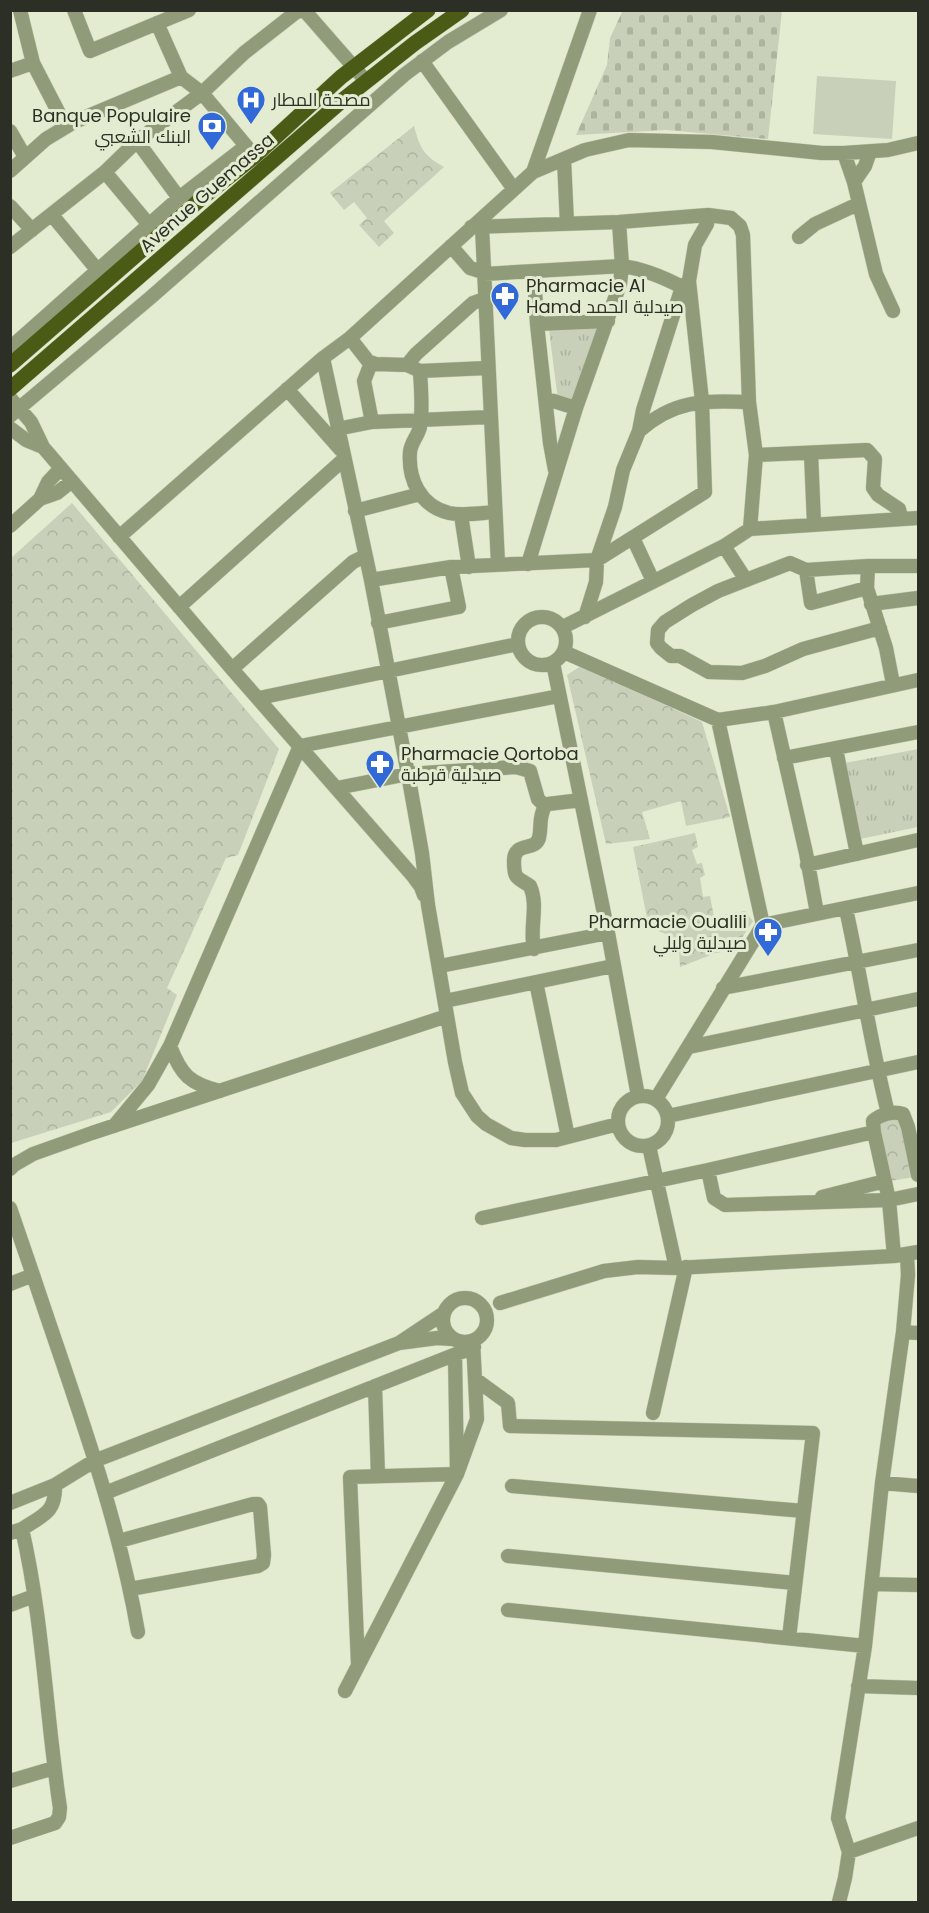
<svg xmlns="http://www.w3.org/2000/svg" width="929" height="1913" viewBox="0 0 929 1913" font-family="Poppins,Cairo,sans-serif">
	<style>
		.grass { fill: url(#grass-tufts) }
		.cemetery { fill: url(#cemetery-stones) }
		.park { fill: url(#park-crowns) }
		.pitch { fill: #c8d0b9 }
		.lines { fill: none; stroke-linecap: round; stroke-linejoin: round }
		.minor-casing { stroke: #c2cab1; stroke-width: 15 }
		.major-casing { stroke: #c2cab1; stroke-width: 16 }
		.minor { stroke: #909b79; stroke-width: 14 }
		.major { stroke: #4a5b15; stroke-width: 15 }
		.labels { text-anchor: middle; stroke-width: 6; stroke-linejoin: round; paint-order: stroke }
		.poi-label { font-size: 18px; fill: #2c2f25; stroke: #e3ecd0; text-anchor: start }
		.street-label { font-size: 18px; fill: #2c2f25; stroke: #e3ecd0 }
	</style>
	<defs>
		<pattern id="grass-tufts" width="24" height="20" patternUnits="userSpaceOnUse" patternTransform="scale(1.5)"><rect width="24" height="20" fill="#c8d0b9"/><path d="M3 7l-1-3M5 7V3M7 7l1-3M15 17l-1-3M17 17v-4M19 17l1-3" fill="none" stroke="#acb39f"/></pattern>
		<pattern id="cemetery-stones" width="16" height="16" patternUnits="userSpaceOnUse" patternTransform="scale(1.5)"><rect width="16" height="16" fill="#c8d0b9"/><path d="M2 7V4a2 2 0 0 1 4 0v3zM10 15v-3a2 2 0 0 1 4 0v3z" fill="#acb39f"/></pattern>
		<pattern id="park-crowns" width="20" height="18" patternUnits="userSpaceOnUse" patternTransform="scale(1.5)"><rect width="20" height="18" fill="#c8d0b9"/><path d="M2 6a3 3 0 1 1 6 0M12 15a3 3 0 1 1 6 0" fill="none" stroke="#acb39f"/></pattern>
	</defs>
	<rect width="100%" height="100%" fill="#e3ecd0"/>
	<!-- grass -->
	<path class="grass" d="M602,325L574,404L558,400L549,330Z
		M918,749V827L860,839L845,763Z"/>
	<!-- cemetery -->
	<path class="cemetery" d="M623,10L782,11L768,139L666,130L576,135L607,65L610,38Z"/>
	<!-- park -->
	<path class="park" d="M414,126C420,148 423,155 444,167L384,221L394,233L379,247L359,225L367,218L354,202L344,210L330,193Z
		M72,503L279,749L238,855L226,858L167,988L177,995L142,1081L111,1112L11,1143V558Z
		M581,666L702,722L730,817L686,826L681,801L642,812L650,839L606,844L567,675Z
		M695,833L698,847L692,850L697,864L702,863L705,875L700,878L703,897L710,896L714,917L745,911L753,921L734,950L716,953L680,967L679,949L672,936L649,928L633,847Z
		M902,1117L915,1177L890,1181L877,1123Z"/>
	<!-- pitch -->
	<path class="pitch" d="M817,76L896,81L892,139L813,134Z"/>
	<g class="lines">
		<!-- minor casing -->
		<g class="minor-casing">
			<path id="minor" d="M20,10L33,63L66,127
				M74,10L90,51L189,10
				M304,10L366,81
				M157,23L181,77
				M422,61L513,188
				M10,71L33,63
				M10,131L25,157
				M137,141L179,198
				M844,153L854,182L876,274L893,311
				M564,159L567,224
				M10,171L46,139L74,122L181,77L202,93L252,153
				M105,172L150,226
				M533,172L590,10
				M854,182L865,166L870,152
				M10,206L32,230
				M52,215L99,272
				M471,227L619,222L708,215L731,218L740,226L743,235L749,402L756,455L750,529
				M482,227L498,564
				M799,237L815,224L858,204
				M451,246L470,268L483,272
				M10,247L105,172L137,141L202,93L244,53L295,13L301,10
				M534,272L537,324L550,443L555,470
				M484,274L622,266C644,269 663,277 682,287
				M537,324L608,321
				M350,338L368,361L375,364L407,365L420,371L487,368
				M10,348L179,198L246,146
				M323,358L371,580L408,774L422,853L428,905L455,1062L462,1093L477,1116L486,1124L511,1138L525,1140H556L618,1124
				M371,363L364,381L372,422
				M407,365L416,354L473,303L484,299
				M420,371C421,389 423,409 420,427C418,436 411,442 410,452C408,479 420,506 449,513C463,516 480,513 495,512
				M287,389L341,450
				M10,398L31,422L43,447L232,669L413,876L421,887L424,895
				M547,399L576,408
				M10,416L150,298L404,75L448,42L501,10
				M10,428L26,440L43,447
				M337,429L372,422L490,417
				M639,431C675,399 704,401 749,402
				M811,453L814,524
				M756,455L867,450L875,459L873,488L878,495L899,509L901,518
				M61,468L48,482L40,499L57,493L72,481
				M355,511L420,494
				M461,515L469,567
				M10,526L40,499
				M119,537L323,358L350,338L533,172L585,150L629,140L712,142L822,153H844L888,150L918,143
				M633,538L653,581
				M724,546L746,580
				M528,564L576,408L620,284L622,266L619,222
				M868,566L867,588L886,648L893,684
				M806,570L811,603L867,588
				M371,580L451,567L597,560L705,492L702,401L689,281L695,245L707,224L708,215
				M871,604L918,598
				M179,607L343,460
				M518 641a24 24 0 1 1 48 0a24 24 0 1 1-48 0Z
				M585,617L596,582L597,560L615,507L623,470L639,431L643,410L682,287L689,281
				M378,623L459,607L451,567
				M563,627L724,546L750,529L918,518
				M880,628L803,649L765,666L742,673L709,672L680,656H671L661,648L657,643L658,630L665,622L692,605L718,591L790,563L806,570L868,566H918
				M564,652L718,720L774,712L918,680
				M553,663L608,933L638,1096
				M232,669L353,562L365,556
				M259,698L518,644
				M774,712L806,853L817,913
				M836,749L857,854
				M784,758L918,732
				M337,788L408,774L516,767L530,771L538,799L545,806L548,804L581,800
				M807,865L918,840
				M846,909C861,977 871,1046 888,1113
				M763,925L918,893
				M534,949C529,928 539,906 530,886C517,877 514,880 514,861C514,841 535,852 539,838C542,826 538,819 545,806
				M440,966L608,933
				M536,982L568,1137
				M723,988L918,950
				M445,1001L613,966
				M170,1046C181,1075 190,1084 220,1091
				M689,1047L918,999
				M618 1121a25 25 0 1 1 50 0a25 25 0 1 1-50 0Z
				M656,1099L763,925L718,720
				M668,1116L918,1062
				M114,1126L148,1085L170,1046L300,746L559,696
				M649,1146L676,1268L894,1256L918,1252
				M10,1169L14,1165L33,1154L92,1133L447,1016
				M708,1170L714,1198L725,1205L889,1200L894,1256
				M918,1175L908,1127L903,1114C893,1111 881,1114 873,1121L874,1132L889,1200L918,1194
				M822,1197L885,1181
				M10,1208L33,1275L10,1284
				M482,1218L708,1170L874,1132
				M907,1254L908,1275L903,1332L882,1483L865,1646L838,1818L849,1852L918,1828
				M33,1275C72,1393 117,1510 138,1632
				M443 1320a22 22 0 1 1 44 0a22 22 0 1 1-44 0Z
				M500,1303L604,1271L638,1267L676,1268
				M444,1313L399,1343L437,1338L452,1339
				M903,1332L918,1333
				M475,1379L508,1403L510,1426L813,1433L789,1638
				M375,1386L378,1476
				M653,1413L686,1267
				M882,1483L918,1486
				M512,1486L804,1511
				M105,1493L474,1347
				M10,1503L55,1485L94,1461L399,1343
				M22,1529C43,1515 56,1513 55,1485
				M10,1533L22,1529C43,1620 46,1715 60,1808L59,1817L55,1823L10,1838
				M119,1541L253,1504H258L260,1507L264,1555L263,1563L258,1566L130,1589
				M508,1556L795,1583
				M872,1584L918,1585
				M10,1605L34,1596
				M508,1610L865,1646
				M358,1664L350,1477L457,1474L455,1355
				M858,1686L918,1688
				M345,1691L457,1474L477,1419L473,1341
				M10,1781L54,1768
				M839,1902L845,1878L849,1852"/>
		</g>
		<!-- major casing -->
		<g class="major-casing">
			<path id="major" d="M10,365L203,197L254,157L341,77L428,10
				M10,389L344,99L415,43L462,10"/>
		</g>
		<!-- minor -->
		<use href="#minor" class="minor"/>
		<!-- major -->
		<use href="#major" class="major"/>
	</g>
	<!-- icons -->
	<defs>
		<g id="hospital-pin" transform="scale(1.5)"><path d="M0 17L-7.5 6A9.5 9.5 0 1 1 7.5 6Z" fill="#3169d8" stroke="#e3ecd0"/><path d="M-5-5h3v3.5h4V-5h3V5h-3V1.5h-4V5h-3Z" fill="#fff"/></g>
		<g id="bank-pin" transform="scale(1.5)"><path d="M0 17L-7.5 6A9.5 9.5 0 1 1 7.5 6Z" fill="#3169d8" stroke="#e3ecd0"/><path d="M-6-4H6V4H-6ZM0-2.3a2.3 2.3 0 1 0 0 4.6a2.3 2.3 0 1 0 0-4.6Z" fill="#fff"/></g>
		<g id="pharmacy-pin" transform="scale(1.5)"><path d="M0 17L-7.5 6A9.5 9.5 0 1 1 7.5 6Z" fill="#3169d8" stroke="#e3ecd0"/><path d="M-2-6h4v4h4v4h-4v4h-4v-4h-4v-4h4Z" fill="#fff"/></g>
	</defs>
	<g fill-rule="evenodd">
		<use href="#hospital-pin" x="251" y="100"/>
		<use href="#bank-pin" x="212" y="126"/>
		<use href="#pharmacy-pin" x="505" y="296"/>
		<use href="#pharmacy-pin" x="380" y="764"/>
		<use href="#pharmacy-pin" x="768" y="932"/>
	</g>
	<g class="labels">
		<!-- poi labels -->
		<g class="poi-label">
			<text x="272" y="106">مصحة المطار</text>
			<text x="191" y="122" text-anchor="end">Banque Populaire<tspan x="191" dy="21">البنك الشعبي</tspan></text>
			<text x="526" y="292">Pharmacie Al<tspan x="526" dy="21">Hamd صيدلية الحمد</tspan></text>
			<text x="401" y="760">Pharmacie Qortoba<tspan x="401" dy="21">صيدلية قرطبة</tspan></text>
			<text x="747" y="928" text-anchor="end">Pharmacie Oualili<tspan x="747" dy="21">صيدلية وليلي</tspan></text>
		</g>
		<!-- street labels -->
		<g class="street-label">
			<text transform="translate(207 193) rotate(-41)" y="6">Avenue Guemassa</text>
		</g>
	</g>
	<!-- border -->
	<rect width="929" height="1913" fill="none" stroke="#2c2f25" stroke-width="24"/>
</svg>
